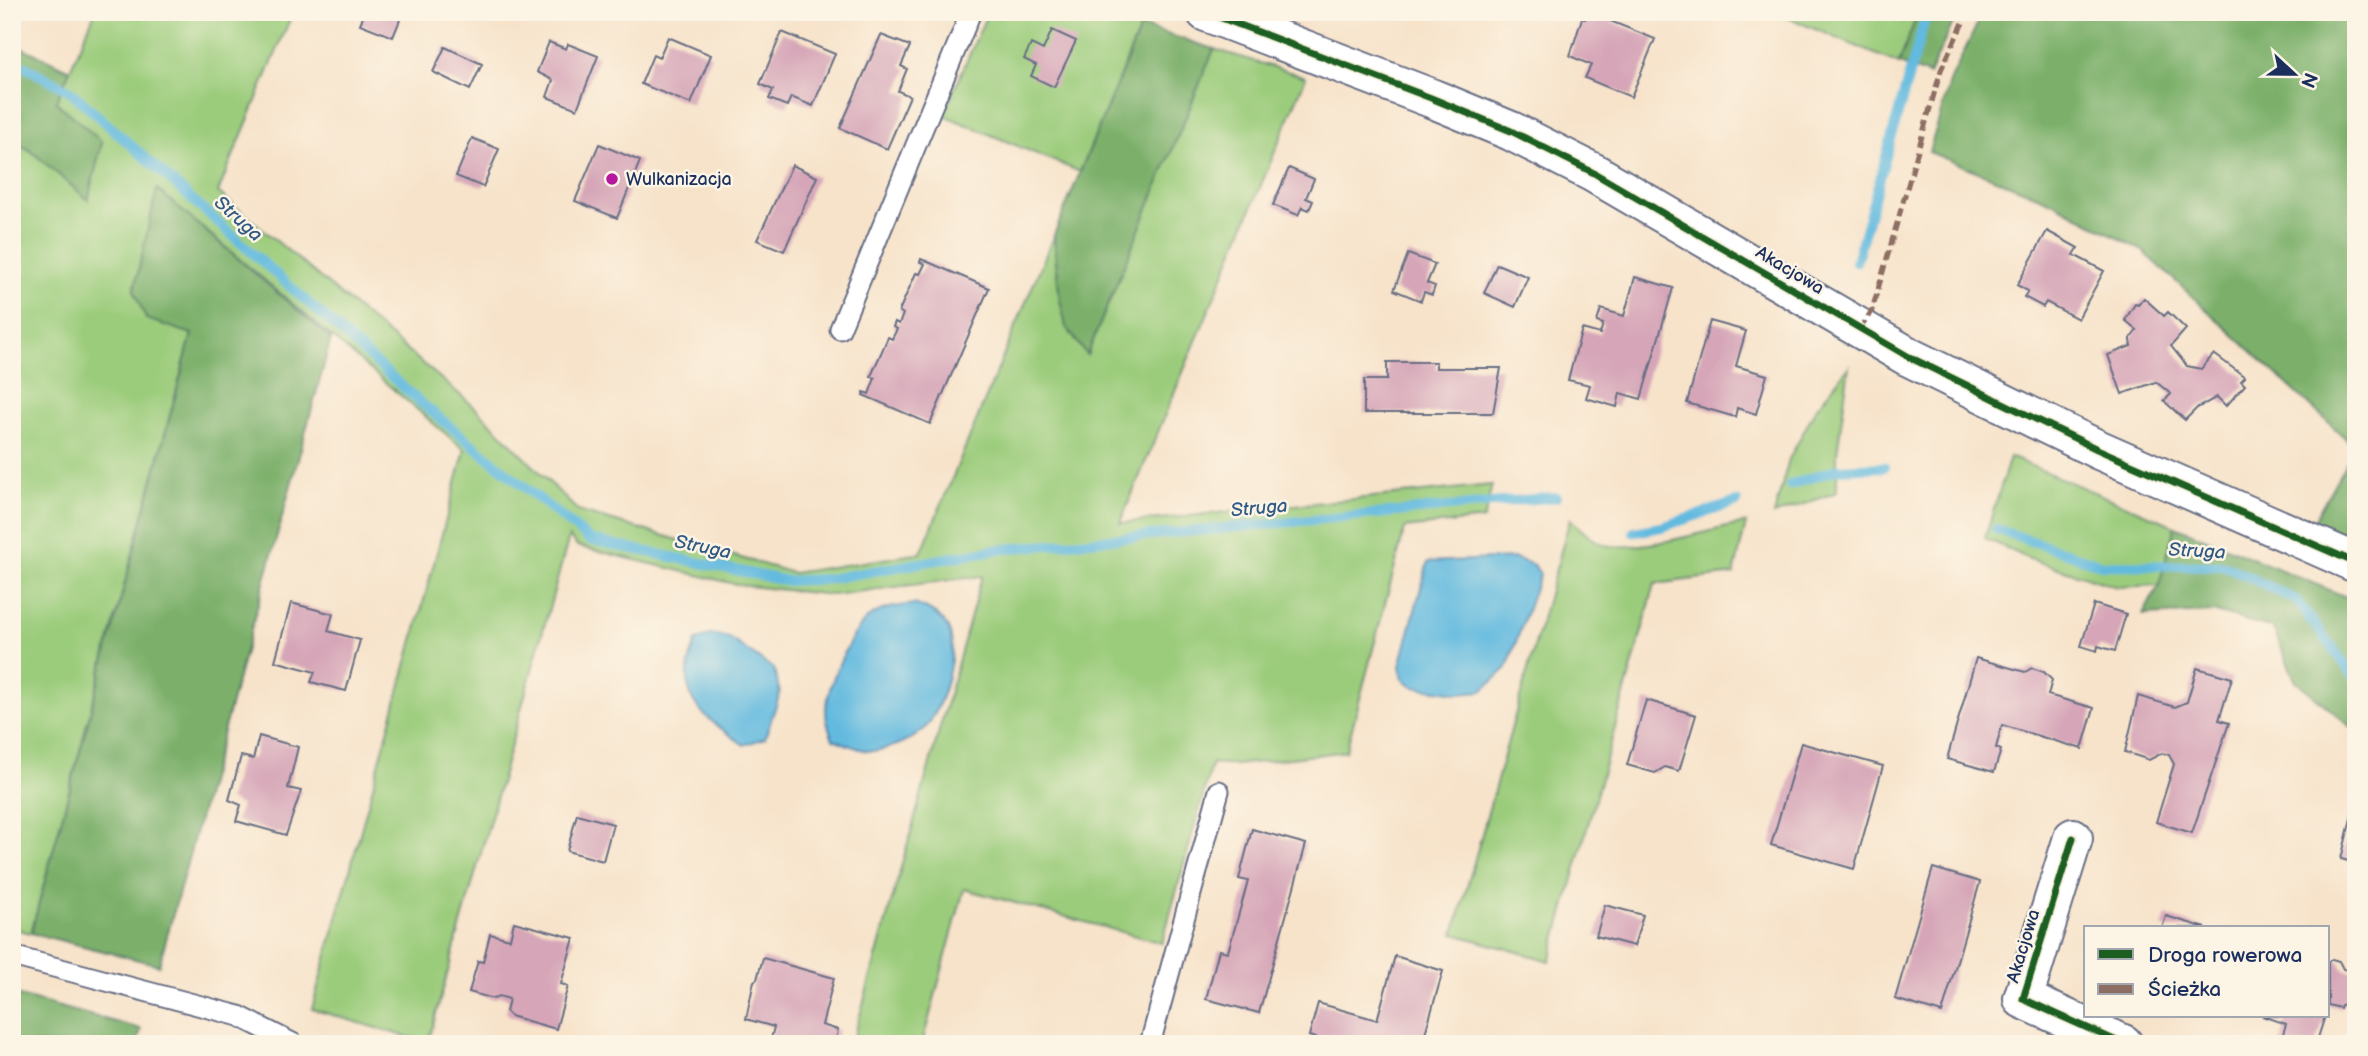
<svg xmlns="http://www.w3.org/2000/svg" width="2368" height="1056" viewBox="0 0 2368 1056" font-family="'Balsamiq Sans',sans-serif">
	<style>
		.green { fill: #9bcc7b; stroke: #5b7e6c; stroke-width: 2 }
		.forest { fill: #7cb06b; stroke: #4c7064; stroke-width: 2 }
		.water { fill: #62badf; stroke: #3e749e; stroke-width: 2 }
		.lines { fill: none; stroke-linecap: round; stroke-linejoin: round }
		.stream { stroke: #62badf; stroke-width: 10 }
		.building { fill: #d6a6b8 }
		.service-casing { stroke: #686e84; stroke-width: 23 }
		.minor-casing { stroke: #686e84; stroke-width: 42 }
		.tertiary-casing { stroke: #686e84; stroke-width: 42 }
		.service { stroke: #fff; stroke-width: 19 }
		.minor { stroke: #fff; stroke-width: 38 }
		.tertiary { stroke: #fff; stroke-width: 38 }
		.quiet { stroke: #8d6e63; stroke-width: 5; stroke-dasharray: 10 5; stroke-linecap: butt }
		.cycleway-casing { stroke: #fcf5e5; stroke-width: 11 }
		.cycleway { stroke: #1b5e20; stroke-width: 7 }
		.poi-dot { fill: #b5179e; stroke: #fcf5e5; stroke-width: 2.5 }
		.labels { text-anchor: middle; stroke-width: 5; stroke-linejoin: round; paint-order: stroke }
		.poi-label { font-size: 18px; fill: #1b2f5e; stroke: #fcf5e5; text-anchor: start }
		.street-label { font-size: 18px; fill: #1b2f5e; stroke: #fcf5e5 }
		.water-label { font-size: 19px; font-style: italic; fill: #305985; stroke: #fcf5e5 }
	</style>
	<rect width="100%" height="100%" fill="#fcf5e5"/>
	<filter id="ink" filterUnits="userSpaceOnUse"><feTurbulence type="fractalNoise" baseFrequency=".0143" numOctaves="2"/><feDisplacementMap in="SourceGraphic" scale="14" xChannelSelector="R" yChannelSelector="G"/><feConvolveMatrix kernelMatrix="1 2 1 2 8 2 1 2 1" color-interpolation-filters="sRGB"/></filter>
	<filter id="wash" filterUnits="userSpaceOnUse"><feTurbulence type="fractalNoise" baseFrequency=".00686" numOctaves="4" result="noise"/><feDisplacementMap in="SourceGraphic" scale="28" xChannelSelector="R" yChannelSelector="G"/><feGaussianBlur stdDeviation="1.57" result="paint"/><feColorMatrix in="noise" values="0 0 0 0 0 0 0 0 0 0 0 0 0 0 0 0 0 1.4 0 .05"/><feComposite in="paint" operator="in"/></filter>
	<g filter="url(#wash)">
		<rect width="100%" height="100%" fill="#f7e3ca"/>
		<!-- green -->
		<path class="green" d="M95,12H293L218,192L477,409L578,511L793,573L921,553L1054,235C1057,278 1057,322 1087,355L1214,49L1306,77L1120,523L1492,485L1484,519L1405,528L1346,751L1236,765L1212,763L1162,943L964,889L922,1044H852L982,576L833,595L739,585L577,546L569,537L428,1043L312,1009L465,450L203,228L147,319L192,333L31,933L12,928V142L30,150L88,199L102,142L56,102Z
			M988,12H1087L1141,26L1080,172L943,115Z
			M1774,12H1918L1899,64Z
			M1849,366L1837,453V492L1774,515L1789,459L1815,410Z
			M2010,457L2175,526L2159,585L2117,587L2027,558L1985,538Z
			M1570,519C1582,530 1593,543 1610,546C1646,550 1710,530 1746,523L1734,574L1655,584L1550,961L1454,934Z"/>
		<!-- forest -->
		<path class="forest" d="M1918,12H1958L1929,75L1899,64Z
			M1983,12H2356V539L2313,522L2355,447L2143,251L2052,202L1929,152L1951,79Z
			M1141,26L1214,49L1087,355L1066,327L1060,300L1054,235Z
			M12,43L70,70L56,102L102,142L88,200L30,150L12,142Z
			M157,189L331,339L159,965L31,933L192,334L146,319L134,290Z
			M2175,526L2356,601V731L2295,680L2273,628L2215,612L2143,615L2159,585Z
			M12,994L141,1029L137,1044H12Z"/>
		<!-- water -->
		<path class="water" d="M1514,558L1534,565L1540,574L1507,668L1482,691L1458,693L1414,687L1403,679L1400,666L1428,562Z
			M914,604C929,609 939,614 948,628C960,649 941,714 923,730C911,741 891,748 874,751C861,752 845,743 833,739C828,727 824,715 827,701C832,677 851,629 872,615C885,607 899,606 914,604Z
			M711,634L729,638L774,669L780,693L765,738L744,745C700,714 673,699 696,641Z"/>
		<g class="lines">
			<!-- stream -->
			<path class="stream" d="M12,60L70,91L421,403L590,540L787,581L828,579L994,550L1556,497
				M1856,262L1927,12
				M1790,485L1837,469L1884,467
				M1996,529L2102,565L2226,566L2296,600L2356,679
				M1634,532L1662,527L1737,502"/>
		</g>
		<g id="blocks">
			<!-- building -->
			<path class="building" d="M365,12H386L400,20L393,37L360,24Z
				M1588,12L1655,39L1631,97L1585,78L1591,65L1570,56L1582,18L1585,19Z
				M1052,30L1076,41L1054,87L1031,76L1036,65L1024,59L1031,44L1043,50Z
				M782,32L835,54L813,106L791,97L787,106L769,99L773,90L760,84Z
				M881,35L910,46L901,66L907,69L898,91L910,96L887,149L840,128Z
				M668,37L711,55L691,104L641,84L653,55L659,58Z
				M549,42L566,49L568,44L598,56L577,109L547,97L553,80L537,72Z
				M445,47L482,64L470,90L433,72Z
				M472,138L499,149L483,187L456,176Z
				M599,144L640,161L617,218L575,201Z
				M792,165L817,177L784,251L757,240Z
				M1289,168L1314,179L1306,198L1313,201L1309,210L1302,207L1298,215L1273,205Z
				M2047,231L2078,248L2074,255L2104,271L2078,319L2046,302L2043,307L2024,297L2028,291L2017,285Z
				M1408,254L1435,264L1427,283L1435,286L1432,295L1424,292L1421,301L1394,290Z
				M921,259L989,288L930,424L863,395L864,392L869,394L875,378L871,376L888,337L892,339L897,329L893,327L895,322L899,324L903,314L899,311L916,273L920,274L925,264L920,262Z
				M1497,264L1528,277L1515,307L1484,293Z
				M1635,277L1673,288L1641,399L1620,393L1617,407L1586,398L1590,385L1568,380L1582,329L1600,334L1603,324L1597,322L1601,309L1624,316Z
				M2144,298L2164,316L2168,312L2186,329L2171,346L2187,366L2201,369L2214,354L2245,377L2241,381L2245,385L2226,406L2217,397L2197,408L2185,420L2164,401L2171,394L2156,382L2122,394L2108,355L2131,346V338L2137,330L2125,320L2135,304L2138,305Z
				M1710,321L1746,331L1736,366L1767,375L1756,414L1737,408L1735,417L1687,403Z
				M1387,362H1436V368H1501L1493,413H1364V380H1387Z
				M291,603L333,614L328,631L360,640L346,691L311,682L315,672L275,661Z
				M2094,604L2126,614L2115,651L2098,646L2097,651L2081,646Z
				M1976,658L2025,672L2032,668L2044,672L2052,680L2048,695L2094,708L2082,749L2002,725L1996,748L2001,750L1994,772L1947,759Z
				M2197,668L2232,678L2219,720L2229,723L2192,833L2156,822L2174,764L2169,755L2162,753L2149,760L2125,752L2138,696L2175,707L2187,702Z
				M1646,700L1696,715L1679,771L1665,767L1655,773L1627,765Z
				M259,736L298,747L288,788L301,791L286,835L236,821L241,805L229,800L241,756L253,759Z
				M1801,743L1883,766L1854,869L1771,845Z
				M2355,802H2356V863L2341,859Z
				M577,814L613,824L603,861L567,851Z
				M1252,829L1306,844L1259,1013L1206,999L1219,950L1228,952L1248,881L1239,879Z
				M1933,868L1980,882L1942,1013L1895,999Z
				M1605,905L1643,915L1634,946L1596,936Z
				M2166,916L2206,928H2162Z
				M514,922L574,938L561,984L568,986L556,1029L510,1016L506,1012L509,999L499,996L494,999L469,992L478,961L483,962L490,934L510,939Z
				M1395,956L1443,971L1422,1044H1335L1309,1036L1318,1003L1377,1020Z
				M763,958L834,978L822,1025L838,1030L835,1044H788L771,1039L774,1027L746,1019L754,981L757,979Z
				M2332,959L2339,961L2343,969L2356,973L2352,1002L2341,1005L2340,1008L2328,1005V962Z
				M2262,1016H2325L2316,1044H2280L2286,1024Z
				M1864,1036L1886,1043V1044H1862Z"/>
		</g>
	</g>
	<g filter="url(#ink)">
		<use href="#blocks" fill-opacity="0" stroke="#686e84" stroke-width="2"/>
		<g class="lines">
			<!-- service casing -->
			<g class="service-casing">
				<path id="service" d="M840,329L971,12
					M12,956L239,1016L294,1044
					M1150,1044L1219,791"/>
			</g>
			<!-- minor casing -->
			<g class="minor-casing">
				<path id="minor" d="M2073,838L2023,999L2123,1044"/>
			</g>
			<!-- tertiary casing -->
			<g class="tertiary-casing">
				<path id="tertiary" d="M1206,12L1431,98L1511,131L1594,173L1909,357L2097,449L2356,563"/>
			</g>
			<!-- service -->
			<use href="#service" class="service"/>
			<!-- minor -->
			<use href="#minor" class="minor"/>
			<!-- tertiary -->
			<use href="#tertiary" class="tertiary"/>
			<!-- quiet -->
			<path class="quiet" d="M1860,330L1872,310L1941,70L1968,12"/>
			<!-- cycleway casing -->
			<g class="cycleway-casing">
				<path id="cycleway" d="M1206,12L1431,98L1511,131L1594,173L1909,357L2097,449L2356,563
					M2073,838L2023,999L2123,1044"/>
			</g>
			<!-- cycleway -->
			<use href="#cycleway" class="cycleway"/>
		</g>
	</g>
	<!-- markers -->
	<circle class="poi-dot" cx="612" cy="179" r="7"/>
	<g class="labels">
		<!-- poi labels -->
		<g class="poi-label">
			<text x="626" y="185">Wulkanizacja</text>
		</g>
		<!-- street labels -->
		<g class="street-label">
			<text transform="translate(1790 270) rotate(31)" y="6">Akacjowa</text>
			<text transform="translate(2023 946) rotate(-73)" y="6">Akacjowa</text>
		</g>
		<!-- water labels -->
		<g class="water-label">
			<text transform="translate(239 218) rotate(42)" y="7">Struga</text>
			<text transform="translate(1259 507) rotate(-5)" y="7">Struga</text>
			<text transform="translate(703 546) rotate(12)" y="7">Struga</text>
			<text transform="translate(2197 550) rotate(3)" y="7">Struga</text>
		</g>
	</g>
	<!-- margin -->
	<rect width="2368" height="1056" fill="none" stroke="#fcf5e5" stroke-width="42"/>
	<!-- legend -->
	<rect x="2084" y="926" width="245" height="91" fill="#fcf5e5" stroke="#a2a6af" stroke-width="2"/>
	<rect x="2098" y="949" width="35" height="10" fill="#1b5e20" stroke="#a2a6af" stroke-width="2"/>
	<text x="2148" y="962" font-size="21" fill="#1b2f5e">Droga rowerowa</text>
	<rect x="2098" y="984" width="35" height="10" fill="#8d6e63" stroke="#a2a6af" stroke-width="2"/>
	<text x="2148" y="996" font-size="21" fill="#1b2f5e">Ścieżka</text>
	<!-- north arrow -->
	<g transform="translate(2294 74) rotate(112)" stroke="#fcf5e5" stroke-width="5" paint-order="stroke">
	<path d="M0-5L12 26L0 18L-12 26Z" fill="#1b2f5e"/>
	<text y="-10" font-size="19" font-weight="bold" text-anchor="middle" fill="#1b2f5e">N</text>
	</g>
</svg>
